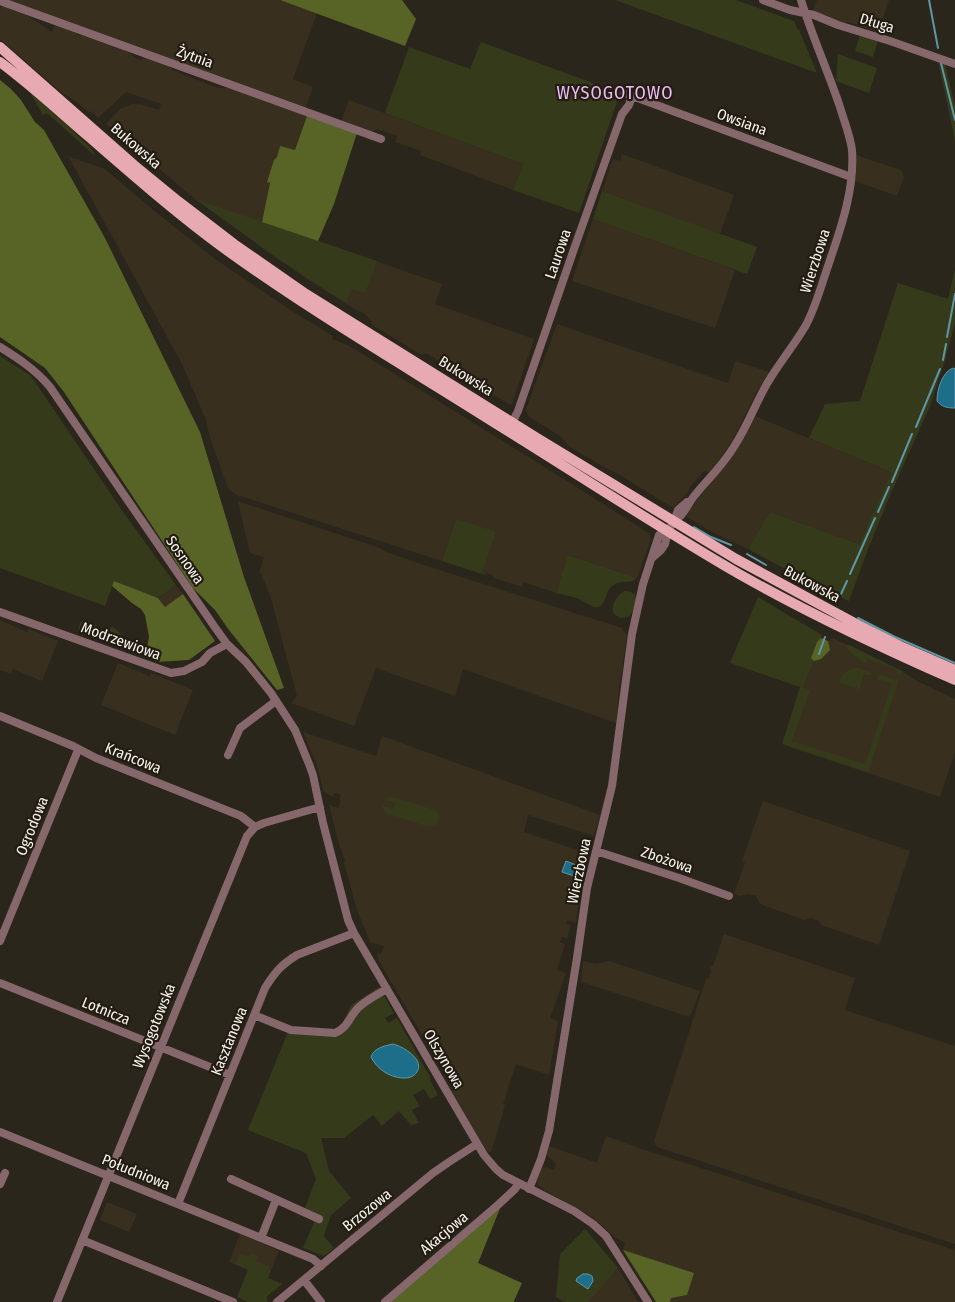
<svg xmlns="http://www.w3.org/2000/svg" width="955" height="1302" viewBox="0 0 955 1302" font-family="'Fira Sans Condensed',sans-serif">
	<style>
		.built { fill: #382f1f }
		.green { fill: #353b1a }
		.forest { fill: #586326 }
		.water { fill: #1d6e89; stroke: #5f96a7 }
		.lines { fill: none; stroke-linecap: round; stroke-linejoin: round }
		.stream { stroke: #5f96a7; stroke-width: 2 }
		.minor { stroke: #86686c; stroke-width: 8 }
		.major { stroke: #e7aab2; stroke-width: 10 }
		.labels { text-anchor: middle; stroke-width: 4.5; stroke-linejoin: round; paint-order: stroke }
		.street-label { font-size: 15px; fill: #f8f4ee; stroke: #221c12 }
		.quarter-label { font-size: 18px; letter-spacing: 1px; fill: #efbaf6; stroke: #221c12 }
	</style>
	<rect width="100%" height="100%" fill="#2b261b"/>
	<!-- built -->
	<path class="built" d="M7,0H280L317,13L293,79L313,87L305,110Z
		M817,0H889L878,32L849,22L847,23H843L813,10Z
		M4,6L16,11H21L52,32L55,24L60,25L80,36L83,34L125,50L134,57L140,60L146,57L170,66L172,70L218,88H230L307,116L295,151L277,157L267,182L270,183L283,229L442,284L435,304L534,339L512,404L510,405L428,354H420L371,324L372,322L366,315L360,311L359,312L307,279L195,199L106,124L120,109L132,104H140L159,110L161,104L126,92L98,118L91,111L89,113L78,103L61,92L0,39V11L1,7Z
		M349,100L523,164L513,190L420,155L421,151L395,142L397,136L377,129L371,133L352,126L350,124L346,122L344,123L341,122Z
		M622,154L734,195L720,234L602,191L613,159L620,161Z
		M856,155L901,170L904,177L897,196L855,181Z
		M68,156L105,169L147,205L215,259L292,311L333,336L332,339L347,345L361,353L567,481L650,534L651,540L637,578L569,555L556,593L523,582L522,587L494,578L492,575L486,573L485,575L482,574L496,533L456,519L442,561L237,495L228,489L210,438L206,420L182,364Z
		M593,219L735,270L715,328L572,281Z
		M557,324L728,383L735,361L769,372L756,393L736,434L724,453L709,472L704,471L689,488L690,490L673,508L620,475L606,468L570,447L560,436L528,416L526,409Z
		M755,416L891,472L859,544L770,512L748,549L712,532L687,517V513L736,451Z
		M238,501L380,548L386,552L430,567L622,628L627,635L619,688L616,723L463,669L455,696L376,668L354,726L291,703L297,696L271,598L261,573H259L264,557L250,553Z
		M176,585L183,594L165,607L158,598Z
		M0,620L27,632L29,629L58,641L42,681L13,669L11,674L0,670Z
		M822,638L828,641L833,638L902,671L915,680L955,699V752L940,797L790,747L809,690L803,687Z
		M118,663L150,676L151,673L193,690L175,735L101,705Z
		M303,732L376,756L382,736L600,815L594,836L528,815L524,832L589,854L580,887L576,923L567,920L566,924L571,925L567,939L562,937L560,942L565,944L557,970L566,973L550,1018L558,1021L549,1075L516,1064L503,1104L505,1105L492,1150L489,1153L484,1147L452,1091L453,1088L379,961L377,954H381L384,946L370,942L357,910L344,863L345,861L341,849L340,848L329,805L338,808L341,800L339,799L341,795L335,793L332,796L324,792L316,763Z
		M763,801L910,851L879,945L821,925L819,921L811,918L804,920L760,904L756,896L749,894L739,896L734,894L745,863L742,861Z
		M724,934L855,978L845,1010L955,1046V1244L657,1147L654,1141L706,979H708L711,971L710,966H713Z
		M583,961L597,964L609,961L700,991L690,1017L581,982Z
		M606,1136L642,1149L955,1250V1302H656L623,1250L625,1243L616,1238L591,1216L544,1190L538,1185L537,1181L542,1168L546,1167L554,1170L556,1164L547,1155L549,1146L597,1163Z
		M107,1202L137,1214L129,1232L100,1220Z
		M240,1234L279,1251L268,1278L282,1284L267,1296L268,1302H248L237,1297L248,1270L229,1262Z
		M618,1268L638,1302H585Z"/>
	<!-- green -->
	<path class="green" d="M615,0H736L794,21L797,29L799,30L817,73Z
		M860,35L878,40L873,57L855,51Z
		M481,42L620,93L579,213L513,190L523,164L385,113L409,47L470,69Z
		M838,54L877,68L869,93L836,81Z
		M938,61L945,64L955,105V141Z
		M32,93C48,107 62,120 77,135C83,142 93,147 95,156L47,113L43,115L31,94Z
		M602,191L757,247L747,274L593,219Z
		M195,199L377,261L365,293L351,289L346,303L278,259Z
		M955,269V323L945,360L930,406L891,493L868,549L849,601L813,584L748,549L770,512L859,544L891,472L809,438L825,404L860,401L898,283L948,299Z
		M0,356L31,376L123,512L176,585L158,598L114,581L105,606L0,568Z
		M456,519L494,531L496,533L482,574L442,561Z
		M568,555L637,578C631,584 623,580 615,584C606,589 608,595 603,603C596,613 586,602 579,599C572,596 564,595 556,593Z
		M624,591C630,591 633,592 636,597C635,603 634,612 629,616C624,620 614,617 613,611C611,603 619,595 624,591Z
		M758,597L822,635L821,638L817,642L811,658L814,661L803,687L810,690L792,741L865,764L892,684L877,679L879,674L898,681L900,675L896,673L897,669L868,659L866,663C858,659 852,655 846,647V645H849L902,671L868,772L782,744L800,687L730,663Z
		M84,620C90,621 96,623 98,630L97,632C89,634 85,633 78,629L81,622Z
		M112,627L117,630L121,634V639L115,642L107,640L105,635L106,630Z
		M856,667L872,673L870,676L864,674L858,692L857,691L858,685H856L855,688L839,682C842,674 848,670 856,667Z
		M389,797H393L435,810L439,815C439,824 435,827 426,826L388,814L383,809V805L393,809L396,804L385,800Z
		M379,987L394,1013L385,1018L388,1023L397,1018L431,1079L430,1080L438,1095L430,1099L424,1089L413,1095L420,1106L412,1110L419,1123L411,1125L399,1111L382,1126L373,1115L344,1138H321L329,1171L351,1198L331,1215L324,1236L334,1248L324,1256L303,1248L315,1220L302,1215L316,1179L306,1153L248,1130L288,1032L337,1035L351,1005Z
		M585,1229L618,1268L589,1301L586,1302H564L556,1297L560,1254Z
		M251,1253L258,1256L256,1261L269,1266L268,1269L271,1270L268,1278L282,1284L267,1296L268,1302H248L237,1297L248,1270L235,1264L240,1254L249,1257Z"/>
	<!-- forest -->
	<path class="forest" d="M280,0H402L416,19L405,46Z
		M0,80L11,89L21,100L35,122L44,130L105,238L200,432L244,577L284,688L277,690L229,630L215,610L193,588L64,392L45,368L0,337Z
		M307,116L357,133L334,204L318,241L262,222L270,183L267,182L274,160L277,157L280,146L295,150Z
		M114,581L158,598L165,607L183,594L215,641L189,660L156,662L146,654L149,637L145,615L141,609L132,603L112,586Z
		M821,638L828,641L830,650L821,659L814,661L811,658L817,642Z
		M501,1206L478,1263L522,1283L514,1301V1302H390Z
		M623,1250L694,1273L687,1295L671,1298L670,1302H656Z"/>
	<!-- water -->
	<path class="water" d="M953,368L955,369V408C947,408 942,407 937,401C937,390 942,372 953,368Z
		M566,861L581,867L577,877L562,872Z
		M393,1044C405,1047 430,1063 413,1076C410,1078 406,1078 402,1078C389,1077 377,1069 371,1057C374,1048 384,1046 393,1044Z
		M583,1274H588L592,1276L593,1281L588,1289L576,1281L577,1278Z"/>
	<g class="lines">
		<!-- stream -->
		<path class="stream" d="M929,0L938,48
			M941,63L955,120
			M947,337L955,294
			M943,360L946,344
			M916,427L940,369
			M892,482L912,434
			M878,512L889,487
			M694,527L711,537L731,545
			M747,554L766,565
			M850,574L875,518
			M841,594L847,581
			M858,618L895,637L955,663
			M819,654L825,637"/>
		<!-- minor -->
		<path class="minor" d="M763,0L790,10L814,15L838,25L890,41L955,64
			M0,1L381,139
			M624,93L851,177
			M0,347C19,359 36,370 50,387L214,626L227,644L246,662L271,693L295,730L309,764L313,775L323,823L348,920L354,933L484,1155L496,1169L503,1175L574,1211L593,1224L606,1236L648,1302
			M512,423L518,411L574,249L622,114L629,105L632,96
			M674,521C677,519 680,517 682,514C687,508 690,501 695,495C708,479 724,464 735,445C748,425 756,402 768,382C780,362 795,344 806,325C815,308 820,290 826,272C839,233 855,192 852,150C850,135 844,121 840,107C828,71 812,36 801,0
			M652,558L661,550L665,544L668,531L674,521L678,510L687,502
			M0,612L171,673L184,671L202,662L210,653L227,644
			M0,716L73,746L96,758L241,816L255,827
			M228,755L240,728L276,701
			M596,851L679,878L729,896
			M0,941L78,750
			M0,983L230,1075
			M254,1015L291,1030L335,1033C348,1028 350,1015 359,1007C367,1000 378,994 387,989
			M0,1132L313,1259L321,1266
			M231,1179L319,1219
			M0,1184L5,1173
			M529,1189L541,1159L549,1131L577,958L587,888L612,786L632,634L643,584L659,535L668,531
			M178,1204L265,988C275,972 281,965 297,955L354,933
			M261,1238L276,1200
			M82,1240L233,1302
			M304,1280L321,1302
			M57,1302L247,836L255,827L264,823L320,807
			M277,1302L433,1173L449,1162L477,1144
			M385,1302L499,1204L515,1189L519,1183"/>
		<!-- major -->
		<path class="major" d="M0,47L134,165L178,201L234,244L306,294L537,438L736,559L858,625L900,646L955,670
			M0,62C31,85 59,111 88,136C133,175 177,214 225,249C312,312 405,366 495,423C576,473 656,526 739,574C808,613 882,648 955,680"/>
	</g>
	<g class="labels">
		<!-- street labels -->
		<g class="street-label">
			<text transform="translate(877 23) rotate(17)" y="5">Długa</text>
			<text transform="translate(195 57) rotate(20)" y="5">Żytnia</text>
			<text transform="translate(742 122) rotate(20)" y="5">Owsiana</text>
			<text transform="translate(136 146) rotate(41)" y="5">Bukowska</text>
			<text transform="translate(558 254) rotate(-71)" y="5">Laurowa</text>
			<text transform="translate(815 261) rotate(-72)" y="5">Wierzbowa</text>
			<text transform="translate(466 376) rotate(32)" y="5">Bukowska</text>
			<text transform="translate(185 560) rotate(55)" y="5">Sosnowa</text>
			<text transform="translate(812 584) rotate(28)" y="5">Bukowska</text>
			<text transform="translate(121 641) rotate(20)" y="5">Modrzewiowa</text>
			<text transform="translate(133 758) rotate(22)" y="5">Krańcowa</text>
			<text transform="translate(32 826) rotate(-68)" y="5">Ogrodowa</text>
			<text transform="translate(667 860) rotate(19)" y="5">Zbożowa</text>
			<text transform="translate(579 871) rotate(-78)" y="5">Wierzbowa</text>
			<text transform="translate(106 1011) rotate(22)" y="5">Lotnicza</text>
			<text transform="translate(154 1026) rotate(-68)" y="5">Wysogotowska</text>
			<text transform="translate(229 1041) rotate(-68)" y="5">Kasztanowa</text>
			<text transform="translate(444 1059) rotate(60)" y="5">Olszynowa</text>
			<text transform="translate(136 1172) rotate(22)" y="5">Południowa</text>
			<text transform="translate(367 1210) rotate(-39)" y="5">Brzozowa</text>
			<text transform="translate(444 1233) rotate(-40)" y="5">Akacjowa</text>
		</g>
		<!-- quarter labels -->
		<g class="quarter-label">
			<text x="615" y="99">WYSOGOTOWO</text>
		</g>
	</g>
</svg>
